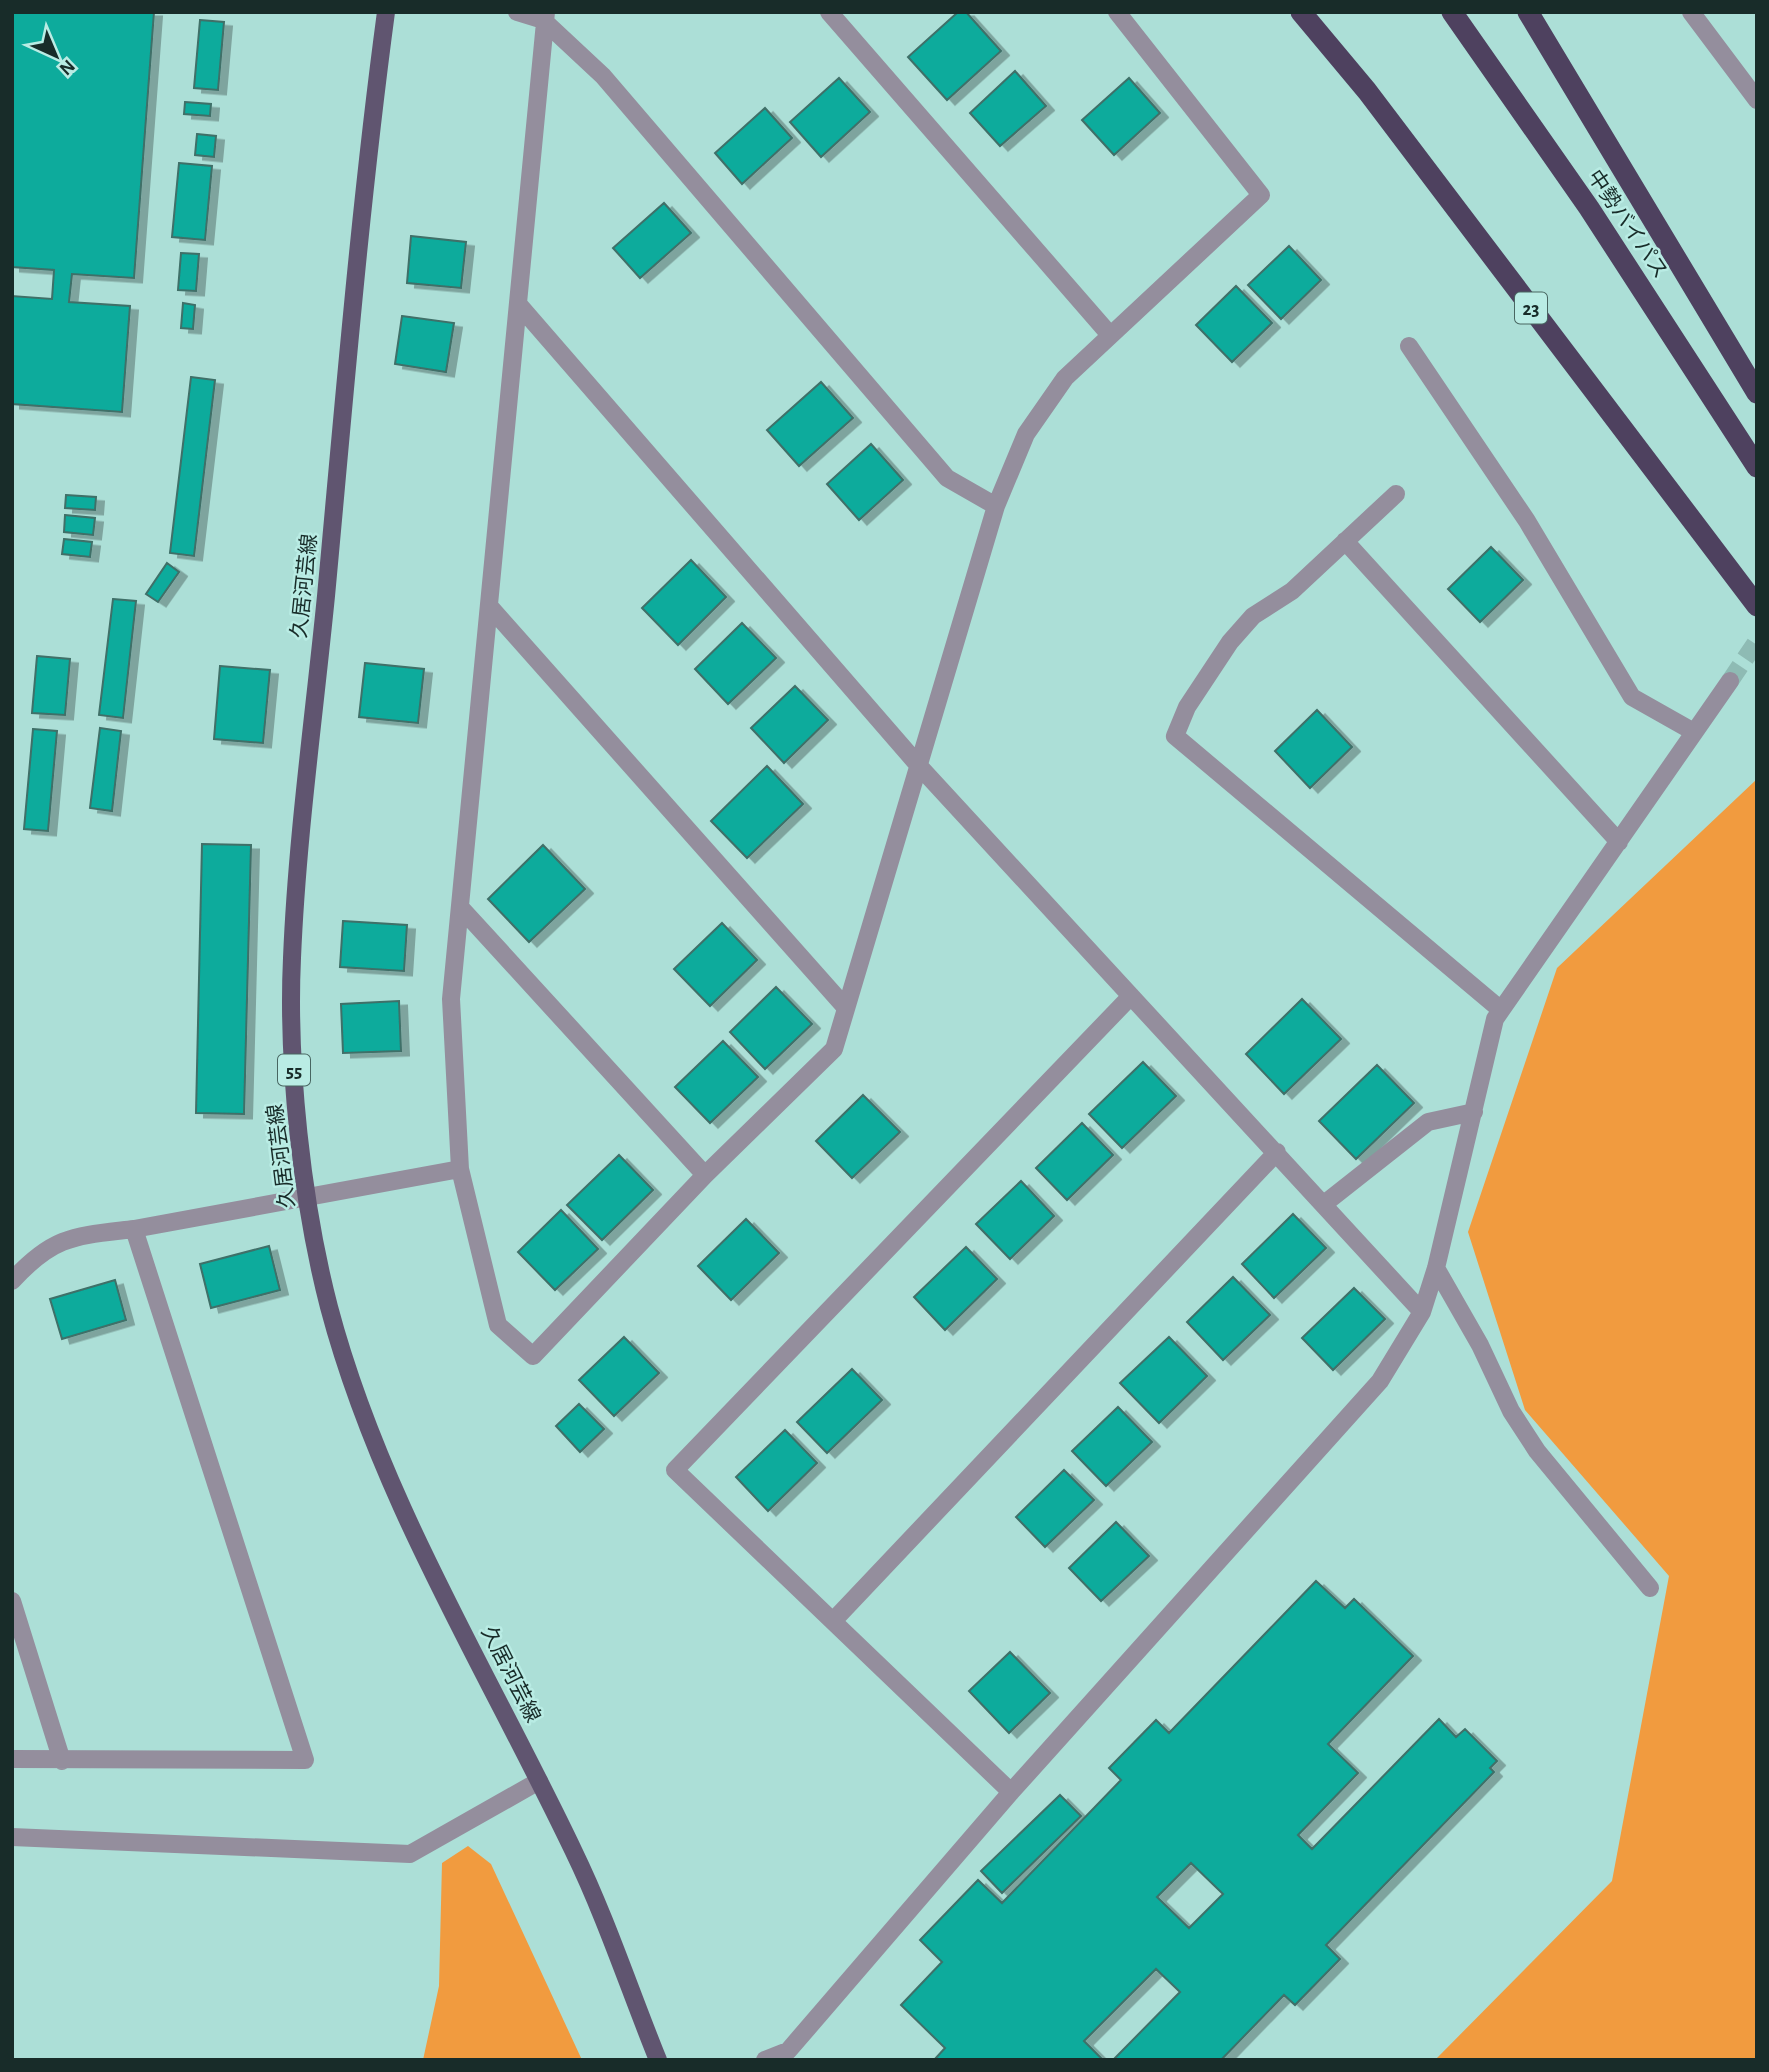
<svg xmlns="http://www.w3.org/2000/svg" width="1769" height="2072" viewBox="0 0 1769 2072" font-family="'Alegreya Sans','Noto Sans JP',sans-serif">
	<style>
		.green { fill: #f19b3f }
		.building { fill: #08ab9c; stroke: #3f6f68; stroke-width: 2; fill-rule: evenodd; filter: url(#shadow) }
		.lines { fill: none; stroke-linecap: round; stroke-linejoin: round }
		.street-tunnel { stroke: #8ebbb4; stroke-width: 18; stroke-dasharray: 18 9; stroke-linecap: butt }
		.street { stroke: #948e9d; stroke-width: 18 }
		.primary { stroke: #605570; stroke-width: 18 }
		.highway { stroke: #4e415f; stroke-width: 21 }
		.labels { text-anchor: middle; stroke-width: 5; stroke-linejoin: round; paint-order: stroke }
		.shield { fill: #b9ece4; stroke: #486661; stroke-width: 2 }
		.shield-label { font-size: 19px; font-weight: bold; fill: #182c29 }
		.street-label { font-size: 21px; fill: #182c29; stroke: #b9ece4 }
	</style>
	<defs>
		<filter id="shadow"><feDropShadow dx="8" dy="4.5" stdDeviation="0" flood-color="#0004"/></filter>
	</defs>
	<rect width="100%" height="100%" fill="#acdfd7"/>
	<!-- green -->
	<path class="green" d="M1757,779V2060H1435L1612,1881L1669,1576L1525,1410L1468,1232L1557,968Z
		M468,1846L491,1864L582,2060H423L439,1986L442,1863Z"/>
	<!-- building -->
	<path class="building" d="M12,12H154L134,278L72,274L69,302L130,306L122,412L12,404V296L52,299L54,270L12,267Z
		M958,12H966L1001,51L947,100L908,57Z
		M200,20L224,22L218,90L194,88Z
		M1015,71L1046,106L1000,146L970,113Z
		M839,78L870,112L821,157L790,122Z
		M1129,78L1160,113L1114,155L1082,120Z
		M185,102L211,104L210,116L184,114Z
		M765,108L792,138L742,184L715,153Z
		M197,134L216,136L214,157L195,155Z
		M179,163L212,166L205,240L172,237Z
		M664,203L691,233L640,278L613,248Z
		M411,236L466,242L461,288L407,283Z
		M1289,246L1321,280L1281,319L1248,285Z
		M181,253L199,254L196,291L178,290Z
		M1236,286L1272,323L1232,362L1196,325Z
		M183,303L195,305L193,329L181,328Z
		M402,316L454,323L446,372L395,364Z
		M191,377L215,380L194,556L170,553Z
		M821,382L853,418L799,466L767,430Z
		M871,444L903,480L859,520L827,484Z
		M66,495L96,497L95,510L65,508Z
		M65,515L95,518L93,535L64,532Z
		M64,539L92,542L90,557L62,554Z
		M1491,547L1523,580L1480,622L1448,589Z
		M691,560L726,597L678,645L642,608Z
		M167,563L179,572L158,602L146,594Z
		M113,599L136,601L123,718L99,715Z
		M742,623L776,658L728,704L695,669Z
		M37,656L70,659L65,715L32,713Z
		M365,663L424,669L418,723L359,717Z
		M220,666L270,670L263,743L214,739Z
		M795,686L828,720L784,763L751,728Z
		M1317,710L1352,747L1310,788L1275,751Z
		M100,728L121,731L112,811L90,808Z
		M33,729L57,731L48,831L24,829Z
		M767,766L803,804L747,858L711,821Z
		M202,844L251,845L244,1114L196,1113Z
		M543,845L585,889L529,942L488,899Z
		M343,921L407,925L404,971L340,967Z
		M722,923L757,960L710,1006L674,969Z
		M776,987L812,1024L765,1069L730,1032Z
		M1302,999L1341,1039L1284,1094L1246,1054Z
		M399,1001L401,1051L343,1053L341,1004Z
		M723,1041L758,1077L710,1123L675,1087Z
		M1143,1062L1176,1096L1122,1148L1089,1114Z
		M1377,1065L1414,1103L1356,1159L1319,1121Z
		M863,1095L900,1132L852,1178L816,1141Z
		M1082,1123L1113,1155L1067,1200L1036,1168Z
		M619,1155L653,1190L602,1240L567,1205Z
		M1021,1181L1054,1216L1010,1259L976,1224Z
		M561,1210L598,1249L555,1290L518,1252Z
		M1293,1214L1326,1248L1274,1298L1242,1264Z
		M746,1219L779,1253L731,1300L698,1266Z
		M269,1246L280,1290L211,1308L200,1264Z
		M966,1247L997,1279L945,1330L914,1297Z
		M1233,1277L1270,1315L1223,1360L1187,1322Z
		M115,1280L126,1320L62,1339L50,1299Z
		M1354,1288L1385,1319L1333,1370L1302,1338Z
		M624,1337L659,1373L614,1416L579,1380Z
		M1169,1337L1207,1376L1159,1423L1120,1383Z
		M852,1369L882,1400L827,1453L797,1422Z
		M579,1404L604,1429L580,1452L556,1426Z
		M1118,1407L1152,1442L1106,1486L1072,1451Z
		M785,1430L817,1463L768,1511L736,1477Z
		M1064,1470L1094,1500L1045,1547L1016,1517Z
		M1116,1522L1149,1556L1101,1601L1069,1568Z
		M1316,1581L1345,1608L1354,1599L1413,1656L1328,1744L1358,1773L1298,1835L1312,1849L1439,1719L1456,1737L1465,1729L1497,1761L1490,1768L1494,1772L1326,1945L1340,1959L1295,2005L1284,1995L1221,2060H1113L1180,1992L1156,1969L1084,2041L1103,2060H934L945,2048L901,2005L942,1962L920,1940L978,1880L1002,1903L1121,1780L1109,1768L1156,1720L1169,1733ZM1191,1863L1223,1894L1189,1928L1157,1897Z
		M1010,1652L1050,1693L1009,1733L969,1691Z
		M1060,1795L1081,1816L1002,1893L981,1871Z"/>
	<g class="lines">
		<!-- street-tunnel -->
		<path class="street-tunnel" d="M1730,681L1757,641"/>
		<!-- street -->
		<path class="street" d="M517,12L543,20L603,76L947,478L996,506
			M546,12L451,999L460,1169L498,1325L533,1356L705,1175L834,1049L996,506L1026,434L1065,378L1261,195L1117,12
			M829,12L1110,335
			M1691,12L1757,100
			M519,305L919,766L1422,1312
			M1409,346L1527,521L1632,697L1694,732
			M1396,494L1292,591L1253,616L1230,642L1187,707L1175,736L1501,1010
			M1345,541L1619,842
			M490,607L846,1008
			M460,907L705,1175
			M1324,1204L1428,1122L1474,1112
			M1436,1268L1480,1345L1511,1411L1537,1451L1650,1588
			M12,1281C54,1235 75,1236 134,1229
			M12,1601L62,1761
			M834,1620L1277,1152
			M12,1759L305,1760L134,1229L460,1169
			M1011,1792L675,1470L1131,996
			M12,1837L410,1854L539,1781
			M765,2060L788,2051L1011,1792L1380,1381L1422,1312L1436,1268L1495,1019L1730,681"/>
		<!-- primary -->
		<path class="primary" d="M386,12C360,206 344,402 326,596C314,717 297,837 292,958C287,1065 302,1203 329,1307C380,1500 489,1673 574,1852C606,1918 630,1991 658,2060"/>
		<!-- highway -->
		<path class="highway" d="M1301,12L1367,91L1757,606
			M1452,12L1589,208L1757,467
			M1528,12L1757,393"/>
	</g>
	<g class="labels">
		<!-- shield labels -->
		<g class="shield">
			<rect x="1515" y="292.5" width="32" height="31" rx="5"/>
			<rect x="278" y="1054.5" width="32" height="31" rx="5"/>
		</g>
		<g class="shield-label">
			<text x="1531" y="315">23</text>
			<text x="294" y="1077">55</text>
		</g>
		<!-- street labels -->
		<g class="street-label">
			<text transform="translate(1628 224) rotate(56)" y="7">中勢バイパス</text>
			<text transform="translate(304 586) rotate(-84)" y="7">久居河芸線</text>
			<text transform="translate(281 1156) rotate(-97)" y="7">久居河芸線</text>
			<text transform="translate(511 1674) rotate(63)" y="7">久居河芸線</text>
		</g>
	</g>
	<!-- border -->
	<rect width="1769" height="2072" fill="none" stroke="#182c29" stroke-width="28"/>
	<!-- north arrow -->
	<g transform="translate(56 56) rotate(136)" stroke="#b9ece4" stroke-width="5" paint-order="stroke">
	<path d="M0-5L12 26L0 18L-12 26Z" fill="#182c29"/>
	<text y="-10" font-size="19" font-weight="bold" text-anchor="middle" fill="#182c29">N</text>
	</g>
</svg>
